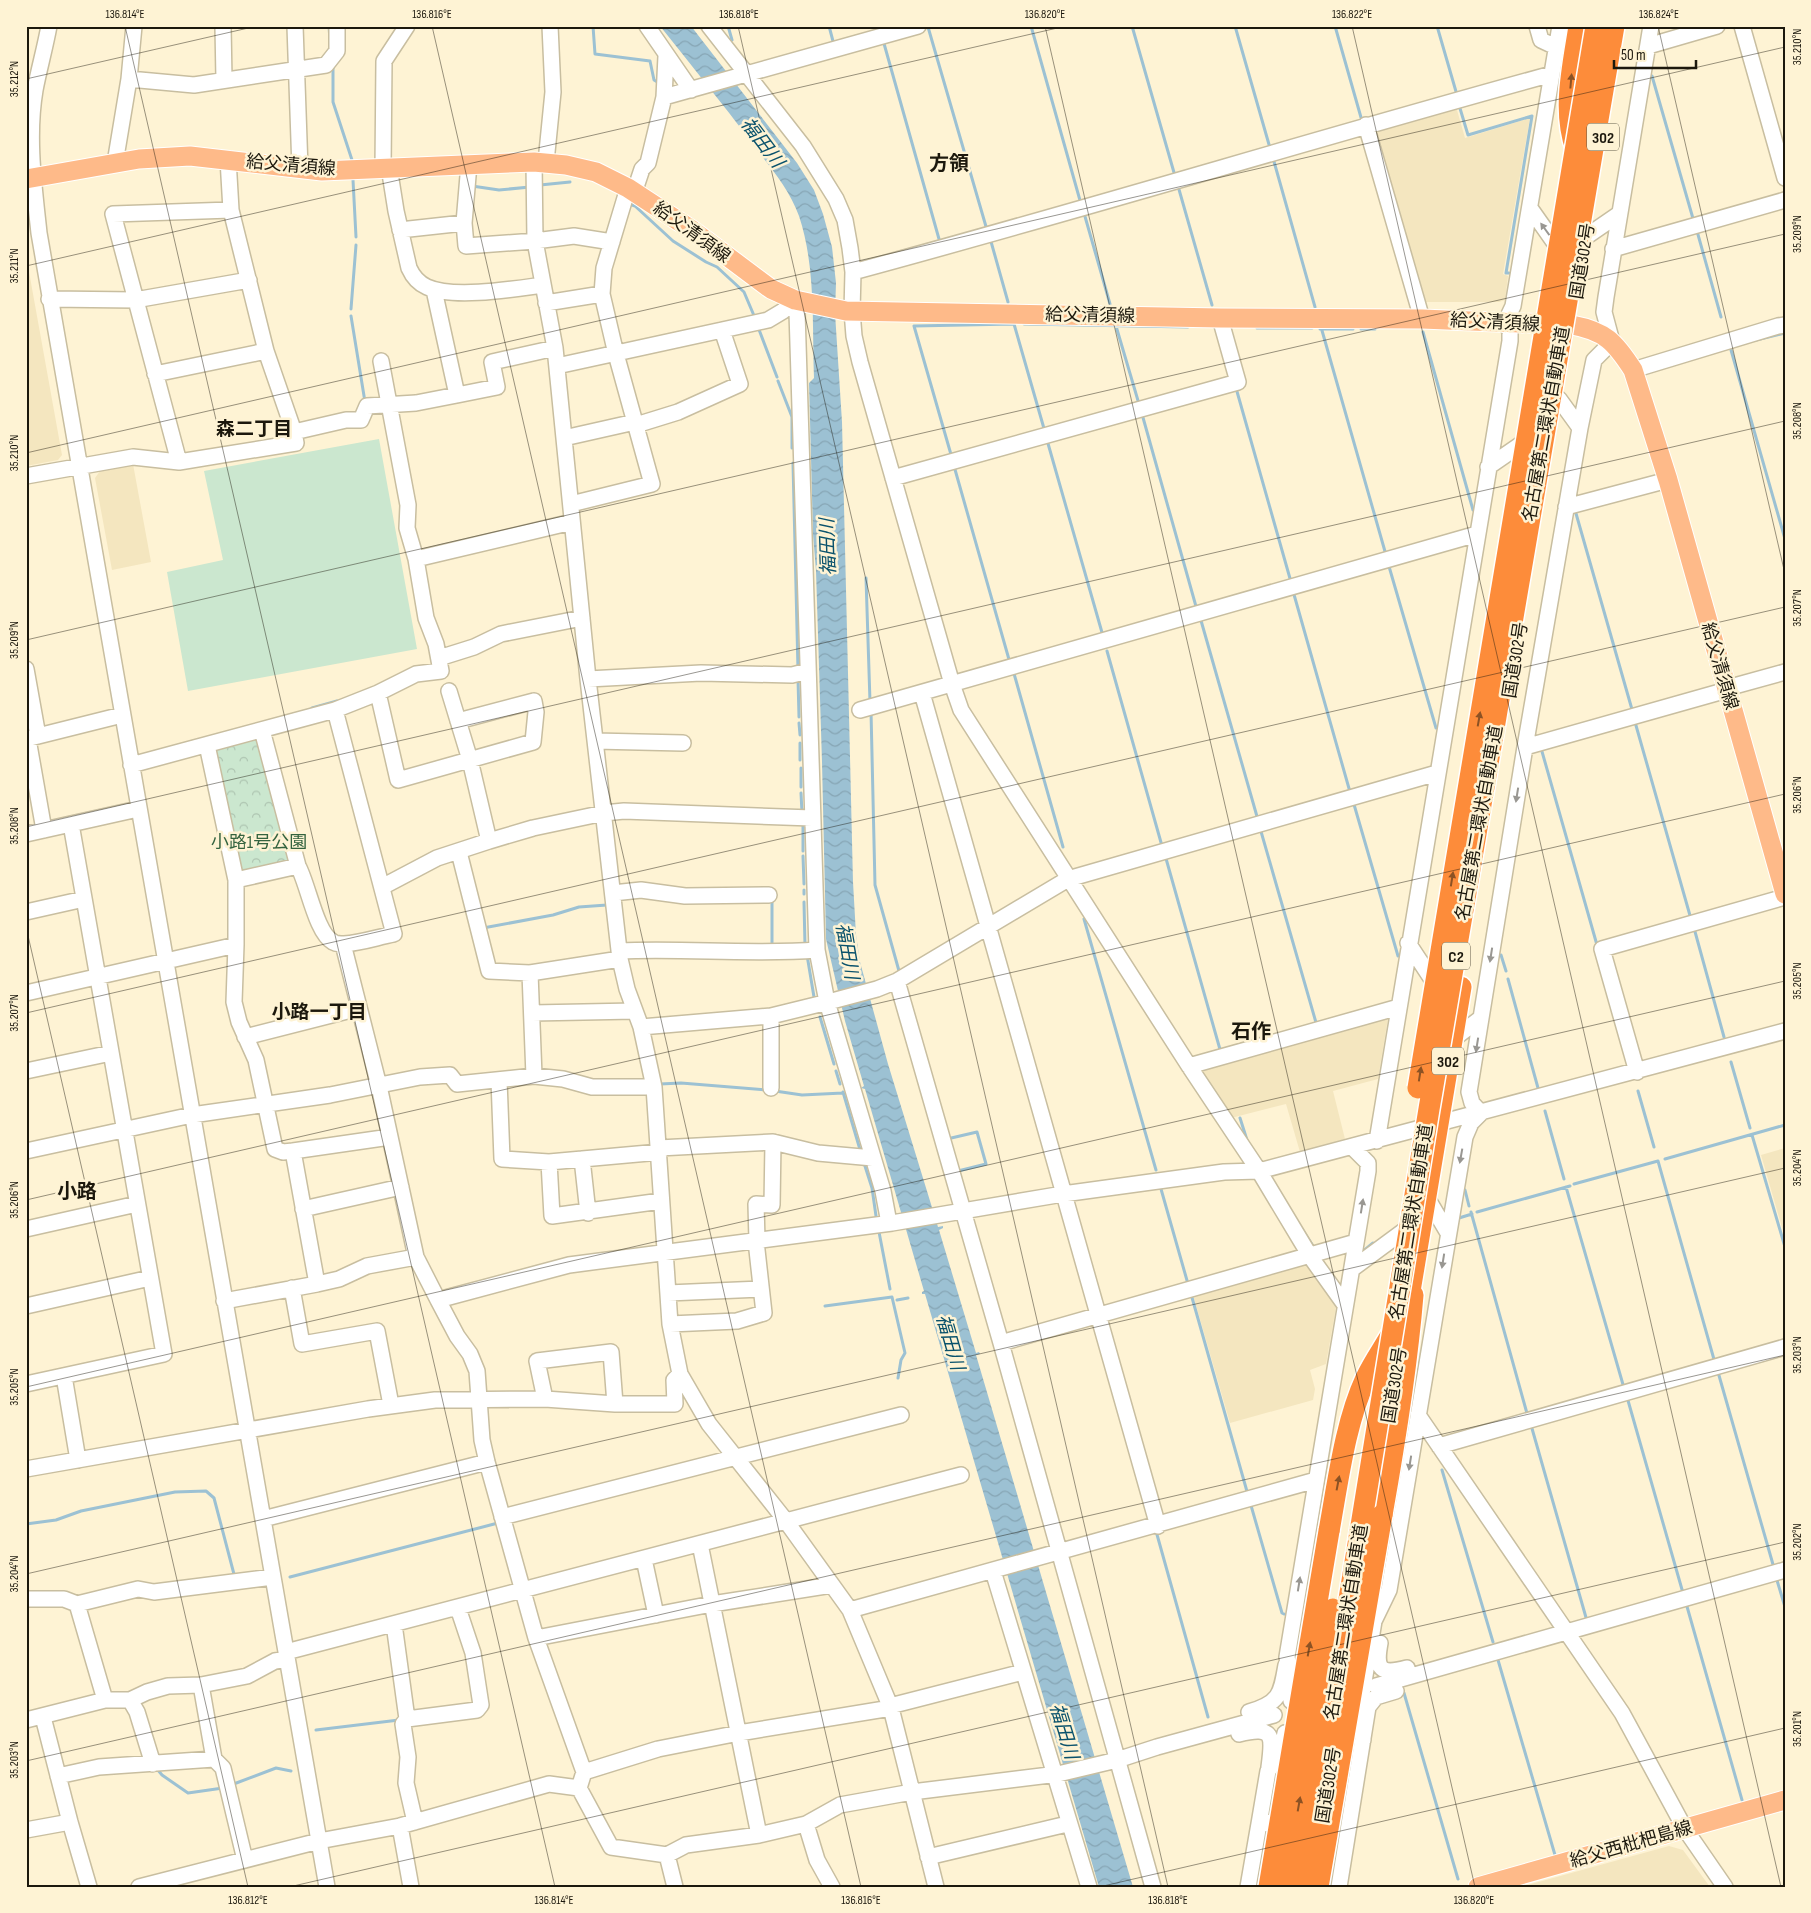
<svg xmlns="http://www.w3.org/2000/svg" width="1811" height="1913" viewBox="0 0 1811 1913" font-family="'Sofia Sans Condensed','Noto Sans JP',sans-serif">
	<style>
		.built { fill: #f4e6bf }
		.grass { fill: #cbe7cf }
		.park { fill: url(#park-crowns) }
		.water { fill: url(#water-waves) }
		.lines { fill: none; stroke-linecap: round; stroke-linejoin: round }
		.stream { stroke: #9cc1d3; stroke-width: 3 }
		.minor-casing { stroke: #c8bea0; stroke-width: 18 }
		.major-casing { stroke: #fff; stroke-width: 21 }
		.highway-casing { stroke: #fff; stroke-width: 24 }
		.minor { stroke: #fff; stroke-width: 15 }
		.major { stroke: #feba89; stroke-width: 19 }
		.highway { stroke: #fd8c3a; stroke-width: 21 }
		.highway-bridge-casing { stroke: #fff; stroke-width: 24; stroke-linecap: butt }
		.highway-bridge { stroke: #fd8c3a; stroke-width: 21 }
		.oneway { fill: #8c5224 }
		.oneway2 { fill: #999792 }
		.ticks { fill: none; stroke: #1c180d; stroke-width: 1; stroke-opacity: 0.45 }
		.labels { text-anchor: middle; stroke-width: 5; stroke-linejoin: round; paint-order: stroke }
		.shield { fill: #fef3d4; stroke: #605a49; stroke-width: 1 }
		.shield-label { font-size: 16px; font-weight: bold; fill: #1c180d }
		.street-label { font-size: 18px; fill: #1c180d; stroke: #fef3d4 }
		.park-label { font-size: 18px; fill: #34633f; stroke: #fef3d4 }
		.water-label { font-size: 19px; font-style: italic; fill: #0a526c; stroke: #fef3d4 }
		.neighbourhood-label { font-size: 19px; font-weight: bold; fill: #1c180d; stroke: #fef3d4 }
		.quarter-label { font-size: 20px; font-weight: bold; fill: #1c180d; stroke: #fef3d4 }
		.neatline { fill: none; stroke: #1c180d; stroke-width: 2 }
		.ticks-label { font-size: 12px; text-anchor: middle; fill: #1c180d }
	</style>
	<defs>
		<pattern id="park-crowns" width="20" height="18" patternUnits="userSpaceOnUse" patternTransform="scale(1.25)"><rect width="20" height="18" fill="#cbe7cf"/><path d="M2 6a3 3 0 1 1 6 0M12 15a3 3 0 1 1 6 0" fill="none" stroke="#aec5b1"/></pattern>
		<pattern id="water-waves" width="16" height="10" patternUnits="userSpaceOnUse" patternTransform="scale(1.25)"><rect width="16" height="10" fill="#9cc1d3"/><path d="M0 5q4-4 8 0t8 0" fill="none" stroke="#86a5b4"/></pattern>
	</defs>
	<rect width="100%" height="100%" fill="#fef3d4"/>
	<!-- built -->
	<path class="built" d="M1455,103L1465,138L1530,118L1503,274L1508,276L1505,300L1499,302H1421L1371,127Z
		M26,255L62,455L58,460L26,466Z
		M133,464L151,562L112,570L95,478L100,471Z
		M1388,1018L1378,1079L1333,1091L1345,1139L1300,1152L1286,1104L1231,1118L1200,1069Z
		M1785,1148V1230L1783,1231L1761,1155Z
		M1307,1262L1336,1307L1326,1364L1310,1370L1315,1389L1313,1400L1230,1423L1193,1295Z
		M1669,1846L1683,1850L1710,1887H1520Z"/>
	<!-- grass -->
	<path class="grass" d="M379,439L417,649L188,691L167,572L223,560L204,471Z"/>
	<!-- park -->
	<path class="park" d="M256,738L260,740L291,859L289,863L243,874L238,870L214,753L217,748Z"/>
	<!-- water -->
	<path class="water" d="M660,26H691L797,163L814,190L823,214L832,247L836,283L835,313L842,422L853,882L856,935L860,962L888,1064L938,1227L943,1226V1228L939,1230L976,1353L979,1352L980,1354L976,1355L1133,1887H1099L925,1294H922V1292L924,1291L865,1089L861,1088L864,1086L845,1021L826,939L822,762L816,571L813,534L809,383L814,378C812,325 816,267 799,216C789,188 769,166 752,143C722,103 691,65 660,26Z"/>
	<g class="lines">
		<!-- stream -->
		<path class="stream" d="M329,26L330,41
			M593,26L595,54L650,61L654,80L659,83
			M728,26L732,40
			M829,26L834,45
			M1031,26L1081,204
			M1132,26L1175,176
			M1235,26L1270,148
			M1335,26L1362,121
			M1437,26L1457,95
			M922,29L928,27L987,230
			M883,40L939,239
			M333,68V102L352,160
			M1652,76L1694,222
			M1459,105L1468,135L1532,116L1506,273H1509
			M1273,158L1315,307
			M353,180L356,237
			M540,185L570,182
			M472,186L499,190L530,187
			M1178,186L1212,305
			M631,202L632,205L635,206L673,241L706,262L717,267L744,292L755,318
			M1084,213L1110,304
			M1697,231L1721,317
			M990,238L1008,302
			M351,309L356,245
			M351,316L365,402
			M1024,324L1188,327
			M1116,326L1139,404
			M758,327L777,377
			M1321,327L1386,555
			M1257,328H1312
			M1320,329H1353
			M1361,329H1375
			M1423,332L1473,510
			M1756,340L1785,333
			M1731,350L1785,539
			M778,381L792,417V448
			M1236,388L1291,582
			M1142,414L1197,610
			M1047,440L1103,636
			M952,458L914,326L1014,324L1045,432
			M793,463L798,670
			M954,466L1010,663
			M1575,510L1633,713
			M1388,563L1436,728
			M866,578L870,702
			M1293,591L1350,792
			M1200,617L1258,820
			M1107,651L1162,846
			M1013,670L1063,847
			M798,679L799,717
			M312,708L337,701
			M871,711L875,885L899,971
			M1635,722L1691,919
			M799,723L800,735
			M800,743V760
			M1541,748L1597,945
			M801,768V787
			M801,793L802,813
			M1353,801L1398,956
			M803,823V851
			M1260,828L1317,1026
			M1165,855L1221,1053
			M803,856L804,884
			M804,890V894
			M772,899V947
			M804,902L805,946
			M1084,919L1156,1170
			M483,928L553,915L579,907L607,905
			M1694,928L1724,1037
			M807,955L814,997
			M1501,955L1506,971
			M1508,979L1538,1088
			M820,1017L834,1064
			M1731,1062L1750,1128
			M836,1071L840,1084
			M660,1084L681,1083L767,1090
			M775,1091L802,1095L843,1093
			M1638,1091L1654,1147
			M843,1092L861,1153
			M1545,1111L1564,1179
			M1240,1118L1247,1140
			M1752,1135L1785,1247
			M947,1139L977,1132L986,1164L958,1171
			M1665,1159L1785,1125
			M864,1163L872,1188L876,1216
			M1574,1184L1658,1161L1715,1363
			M1566,1187L1624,1388
			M1161,1189L1188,1284
			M1465,1190L1469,1206
			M1471,1212L1528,1417
			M1477,1212L1570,1186
			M1459,1218L1472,1214
			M1302,1229L1315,1249
			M879,1232L890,1289
			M1361,1253L1373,1243
			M1191,1294L1248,1495
			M897,1300L908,1298
			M825,1306L892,1297L905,1353L901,1360L898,1378
			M1718,1372L1774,1568
			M1627,1397L1683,1593
			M1531,1425L1587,1621
			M1442,1470L1493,1642
			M1250,1502L1282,1613L1284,1614
			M26,1524L56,1520L81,1511L175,1492L206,1491L214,1498L235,1578
			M1156,1531L1208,1717
			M290,1577L498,1523
			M1776,1577L1785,1607
			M1686,1603L1742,1800
			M1498,1660L1555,1855
			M1404,1693L1458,1879
			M316,1730L399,1720
			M157,1769L162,1775L188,1793L223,1788
			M231,1785L276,1768L291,1771
			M1331,1887L1334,1869"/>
		<!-- minor casing -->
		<g class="minor-casing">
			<path id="minor" d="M49,26C45,48 39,69 35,90C27,137 34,186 39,233L327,1887
				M223,26L224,80
				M295,26L300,169
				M647,26L691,90
				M709,26L803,146L836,199L845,220L850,248L853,272L852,311L854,336L860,362L952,684L961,710L1189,1066L1259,1171L1310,1256L1345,1305
				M1537,26L1541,40L1556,47
				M1742,26L1785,178
				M1648,46L1717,26
				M129,79L194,85L326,65L337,51V26
				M664,97L918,26
				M1366,125L1422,319
				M534,162L535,241L555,348L588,679L620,959L627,989L641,1027L654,1087L670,1324L680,1374L709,1424L786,1521L850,1610L891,1708L936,1887
				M546,162L553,92L550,26
				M115,163L129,79L134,26
				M469,164L464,223L466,246L535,241L574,236L612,242
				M389,167L396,211L409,268C413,277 418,283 427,287C453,299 514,289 543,285
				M383,168L384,61L407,26
				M1530,208L1561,252
				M400,230L464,223
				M1587,236L1619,214
				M1613,249L1785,200
				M853,272C1087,209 1318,138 1552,74
				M49,299L135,300L249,280
				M795,300L797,312L817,950L827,1002L883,1191L889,1223
				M546,303L602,294
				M557,366L768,320L783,311L795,300
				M1633,370L1778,326L1785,325
				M155,374L266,351
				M457,395L497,387L492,362L555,348
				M1559,399L1580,428
				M636,425L678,412L740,384L722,330
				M294,432L346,420H361L367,406L416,403L457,395L434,290
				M564,438L635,422
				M179,462L113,214L231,210
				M1488,467L1530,438
				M26,476L133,457L179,462L296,443L294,432L266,351L231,210L228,159
				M893,478L1238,382L1220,318
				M571,504L652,484L616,354L602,294L604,268L628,188L637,184L642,169L648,163L664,97L666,56
				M1566,507L1668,480
				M416,559L572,522
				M439,658L474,647L501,634L582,618
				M26,669L38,736
				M588,679L701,673L792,675L808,671
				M1727,688L1785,672
				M449,691L470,760L489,841
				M378,693L398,780L533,742L536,712L534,701L458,721
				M922,693L1158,1526
				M860,710L1477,534
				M262,730L298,866C308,884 316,933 333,942C335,944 341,944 344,944C361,943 378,937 394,934L335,710
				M26,739L122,715
				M28,739L44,830
				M595,741L683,743
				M207,745L236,880V945
				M1525,747L1727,690
				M131,765L335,710L378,693L416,674L441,671L436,644L426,618L416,559L407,528L408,505L381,361
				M26,834L138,809
				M459,852L489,971L530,973L620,959
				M236,880L298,866
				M382,887L437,858L489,841L533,828L604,813L624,811L812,818
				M613,893L641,890L685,896L769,895
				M26,912L84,899
				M1408,943L1437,987
				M343,944L379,1086L416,1257L438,1300L569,1265L892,1223L1063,1194L1224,1172L1259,1171L1785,1031
				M619,951C685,948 751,955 817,950
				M530,973L534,1076
				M897,981L1001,1343L1153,1887
				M26,993L236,945L234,1002L239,1022L256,1060L275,1149L283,1152L293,1151
				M532,1013L635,1011
				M771,1016V1088
				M641,1027L771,1016L832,1001L877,989L897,981L1068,879L1437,773
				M245,1037L359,1008
				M1452,1040L1481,1018
				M1189,1066L1399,1007
				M26,1071L111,1053
				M1637,1072L1602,949L1785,897
				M499,1080L502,1159L549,1162L660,1152
				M1377,1141L1510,341V331L1505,323L1513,306L1560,26
				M773,1142L818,1153L873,1158
				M659,1148L773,1142L772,1205L756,1204L757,1241
				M26,1151L192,1115L330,1095L420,1077L450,1075L457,1084L534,1076L563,1079L592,1087H654
				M582,1159L588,1213
				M549,1162L552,1216L661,1201
				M1426,1196L1448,1233
				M303,1209L401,1187
				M26,1229L137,1204
				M1352,1269L1413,1224
				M317,1284L293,1151L390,1137
				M292,1288L302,1344L377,1331L391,1405
				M668,1293L761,1289
				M438,1300L457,1336L470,1354L477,1371L482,1440L487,1462L536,1638L584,1772
				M224,1301L317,1284L339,1279L367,1266L416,1257
				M26,1306L150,1278
				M670,1324L737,1321L764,1313L756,1241
				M1001,1343L1356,1242
				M64,1376L78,1460
				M26,1384L164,1354L71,824
				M545,1399L537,1361L611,1352L615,1404
				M1418,1415L1622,1713L1685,1829L1725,1887
				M1439,1446L1785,1347
				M26,1469L368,1409L435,1400L545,1399L615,1404H675L674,1380L680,1374
				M502,1517L901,1415
				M263,1519L487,1462
				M700,1544L759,1835
				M644,1559L656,1615
				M993,1571L1089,1887
				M26,1599H64L77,1604L138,1589L154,1592L273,1577
				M77,1604L105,1700
				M850,1610L1316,1480
				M394,1624L407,1719
				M536,1638L712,1604L832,1585
				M1380,1643C1375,1670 1381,1675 1407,1668
				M286,1652L961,1475
				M201,1685L214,1759
				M1376,1686L1785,1570
				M130,1700L137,1712L153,1764
				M1291,1701L1293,1685L1287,1657L1368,1171V1163L1352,1147
				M890,1706L1023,1672
				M891,1708L739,1733L658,1749L584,1772L579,1788L611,1847L667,1855L686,1845L759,1835L806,1824L840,1805L912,1792L1058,1774L1117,1760L1157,1747L1274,1715
				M1249,1712C1280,1703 1281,1694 1286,1665
				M43,1717L70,1822L89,1887
				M26,1720L105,1700H130L147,1692L168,1686L201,1685L247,1676L275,1661L287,1659
				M1285,1733L1281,1752L1268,1771L1260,1818L1285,1833
				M1239,1734C1275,1725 1273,1737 1269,1767
				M1363,1740L1360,1706L1374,1621L1389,1590L1465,1137L1471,1123L1481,1113L1472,1103L1469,1092L1525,747L1580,428L1594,360L1612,342L1604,312L1606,297L1651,26
				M58,1776L99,1767L214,1759L223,1768L245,1860
				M415,1822L406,1783L408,1757L403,1724L407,1719L477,1710L481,1705L473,1653L458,1608
				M806,1824L817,1860L832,1887
				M400,1826L411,1887
				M26,1830L70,1822
				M667,1855L675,1887
				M928,1857L1063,1825
				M139,1887L319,1841L400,1826L549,1784L579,1788
				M1248,1887L1260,1818
				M1339,1887L1368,1707L1376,1697L1396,1691"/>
		</g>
		<!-- major casing -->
		<g class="major-casing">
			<path id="major" d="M26,179L139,159L190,156L322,171L534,162L566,165L596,172L628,188L692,230L771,289L795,300L846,311L1220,318L1422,319L1572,325C1605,331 1615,342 1633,370L1668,480L1785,894
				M1478,1887L1785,1800"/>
		</g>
		<!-- highway casing -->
		<g class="highway-casing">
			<path id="highway" d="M1576,149C1562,110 1573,66 1579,26
				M1407,1309L1461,987
				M1382,1515C1395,1442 1407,1369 1413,1295
				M1329,1531C1338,1482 1345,1423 1366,1378C1373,1363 1383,1349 1391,1335"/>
		</g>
		<!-- minor -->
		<use href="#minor" class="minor"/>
		<!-- major -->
		<use href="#major" class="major"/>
		<!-- highway -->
		<use href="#highway" class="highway"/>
		<!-- highway-bridge casing -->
		<g class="highway-bridge-casing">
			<path id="highway-bridge" d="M1418,1088L1596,26
				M1269,1887L1329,1531
				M1285,1887L1333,1609
				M1302,1887L1429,1109L1614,26
				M1318,1887L1382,1515"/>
		</g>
		<!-- highway-bridge -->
		<use href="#highway-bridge" class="highway-bridge"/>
	</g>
	<!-- one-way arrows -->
	<defs><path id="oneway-solid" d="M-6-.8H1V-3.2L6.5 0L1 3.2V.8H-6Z" transform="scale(1.25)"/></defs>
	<g class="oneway">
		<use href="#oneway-solid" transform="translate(1571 81) rotate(-85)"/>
		<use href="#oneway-solid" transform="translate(1479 719) rotate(-80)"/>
		<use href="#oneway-solid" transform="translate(1452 879) rotate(-81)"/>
		<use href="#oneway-solid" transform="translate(1420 1074) rotate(-81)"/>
		<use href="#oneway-solid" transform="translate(1338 1483) rotate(-79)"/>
		<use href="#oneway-solid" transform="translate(1309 1649) rotate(-80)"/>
		<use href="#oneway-solid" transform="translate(1299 1804) rotate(-80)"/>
	</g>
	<g class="oneway2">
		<use href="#oneway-solid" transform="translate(1545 229) rotate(-126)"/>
		<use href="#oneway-solid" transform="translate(1517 795) rotate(99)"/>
		<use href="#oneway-solid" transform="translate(1491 955) rotate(99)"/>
		<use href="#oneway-solid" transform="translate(1477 1045) rotate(99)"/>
		<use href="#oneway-solid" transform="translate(1461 1156) rotate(100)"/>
		<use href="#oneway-solid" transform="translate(1362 1206) rotate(-81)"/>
		<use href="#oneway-solid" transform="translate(1443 1261) rotate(99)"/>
		<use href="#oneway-solid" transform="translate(1410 1463) rotate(99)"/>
		<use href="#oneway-solid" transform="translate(1299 1584) rotate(-81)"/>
	</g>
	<!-- ticks -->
	<path class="ticks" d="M125,26L555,1887M432,26L861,1887M738,26L1168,1887M1045,26L1475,1887M1352,26L1781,1887M1658,26L1785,574M26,79L257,26M26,266L1066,26M26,453L1785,47M26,640L1785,234M26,827L1785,421M26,927L248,1887M26,1013L1785,607M26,1200L1785,794M26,1387L1785,981M26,1574L1785,1168M26,1761L1785,1355M289,1887L1785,1542M1099,1887L1785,1728"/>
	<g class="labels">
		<!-- shield labels -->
		<g class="shield">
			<rect x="1587" y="123.5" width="32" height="27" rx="4"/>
			<rect x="1442" y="942.5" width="28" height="27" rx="4"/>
			<rect x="1432" y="1047.5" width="32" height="27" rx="4"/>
		</g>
		<g class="shield-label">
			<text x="1603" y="143">302</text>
			<text x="1456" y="962">C2</text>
			<text x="1448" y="1067">302</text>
		</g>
		<!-- street labels -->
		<g class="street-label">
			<text transform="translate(291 165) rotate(5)" y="6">給父清須線</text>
			<text transform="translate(692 232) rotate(36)" y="6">給父清須線</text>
			<text transform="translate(1582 261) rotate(-81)" y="6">国道302号</text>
			<text transform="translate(1090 315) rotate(1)" y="6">給父清須線</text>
			<text transform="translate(1495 322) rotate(3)" y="6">給父清須線</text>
			<text transform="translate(1546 424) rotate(-80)" y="6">名古屋第二環状自動車道</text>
			<text transform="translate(1515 660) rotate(-81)" y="6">国道302号</text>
			<text transform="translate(1720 666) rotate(74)" y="6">給父清須線</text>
			<text transform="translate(1479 823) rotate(-80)" y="6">名古屋第二環状自動車道</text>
			<text transform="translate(1411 1222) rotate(-81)" y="6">名古屋第二環状自動車道</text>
			<text transform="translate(1394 1385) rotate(-81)" y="6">国道302号</text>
			<text transform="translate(1346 1622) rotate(-81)" y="6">名古屋第二環状自動車道</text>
			<text transform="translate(1328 1785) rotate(-81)" y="6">国道302号</text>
			<text transform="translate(1631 1844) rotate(-16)" y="6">給父西枇杷島線</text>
		</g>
		<!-- park labels -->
		<g class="park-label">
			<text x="259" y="848">小路1号公園</text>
		</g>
		<!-- water labels -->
		<g class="water-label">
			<text transform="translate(763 142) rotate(53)" y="7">福田川</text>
			<text transform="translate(827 547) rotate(-92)" y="7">福田川</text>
			<text transform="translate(848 951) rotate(80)" y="7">福田川</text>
			<text transform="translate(951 1342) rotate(74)" y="7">福田川</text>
			<text transform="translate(1065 1731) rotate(73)" y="7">福田川</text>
		</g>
		<!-- neighbourhood labels -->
		<g class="neighbourhood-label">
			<text x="254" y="435">森二丁目</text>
			<text x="319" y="1018">小路一丁目</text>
		</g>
		<!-- quarter labels -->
		<g class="quarter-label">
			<text x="949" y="170">方領</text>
			<text x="1251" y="1038">石作</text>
			<text x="77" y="1198">小路</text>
		</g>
	</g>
	<!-- border -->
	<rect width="1811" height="1913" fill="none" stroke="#fef3d4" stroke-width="55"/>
	<!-- scale -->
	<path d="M1614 60v8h82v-8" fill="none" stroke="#1c180d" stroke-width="2.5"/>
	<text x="1621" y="60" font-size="15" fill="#1c180d" stroke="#fef3d4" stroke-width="4" paint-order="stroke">50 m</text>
	<rect x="28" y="28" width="1756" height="1858" class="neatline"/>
	<g class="ticks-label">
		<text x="125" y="18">136.814°E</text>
		<text x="432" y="18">136.816°E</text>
		<text x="739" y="18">136.818°E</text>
		<text x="1045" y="18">136.820°E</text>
		<text x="1352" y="18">136.822°E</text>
		<text x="1659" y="18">136.824°E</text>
		<text transform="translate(1797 47) rotate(-90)" y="4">35.210°N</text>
		<text transform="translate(14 79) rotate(-90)" y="4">35.212°N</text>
		<text transform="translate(1797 234) rotate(-90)" y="4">35.209°N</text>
		<text transform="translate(14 266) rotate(-90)" y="4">35.211°N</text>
		<text transform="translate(1797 421) rotate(-90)" y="4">35.208°N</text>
		<text transform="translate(14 453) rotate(-90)" y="4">35.210°N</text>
		<text transform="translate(1797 608) rotate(-90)" y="4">35.207°N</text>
		<text transform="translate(14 640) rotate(-90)" y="4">35.209°N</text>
		<text transform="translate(1797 795) rotate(-90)" y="4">35.206°N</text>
		<text transform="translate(14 826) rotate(-90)" y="4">35.208°N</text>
		<text transform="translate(1797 981) rotate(-90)" y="4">35.205°N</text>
		<text transform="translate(14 1013) rotate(-90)" y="4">35.207°N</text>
		<text transform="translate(1797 1168) rotate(-90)" y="4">35.204°N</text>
		<text transform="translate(14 1200) rotate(-90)" y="4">35.206°N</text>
		<text transform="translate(1797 1355) rotate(-90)" y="4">35.203°N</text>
		<text transform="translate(14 1387) rotate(-90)" y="4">35.205°N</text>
		<text transform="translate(1797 1542) rotate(-90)" y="4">35.202°N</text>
		<text transform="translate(14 1574) rotate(-90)" y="4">35.204°N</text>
		<text transform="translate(1797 1729) rotate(-90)" y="4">35.201°N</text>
		<text transform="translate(14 1760) rotate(-90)" y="4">35.203°N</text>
		<text x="248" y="1904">136.812°E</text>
		<text x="554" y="1904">136.814°E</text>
		<text x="861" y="1904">136.816°E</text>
		<text x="1168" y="1904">136.818°E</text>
		<text x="1474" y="1904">136.820°E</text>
	</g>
</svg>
